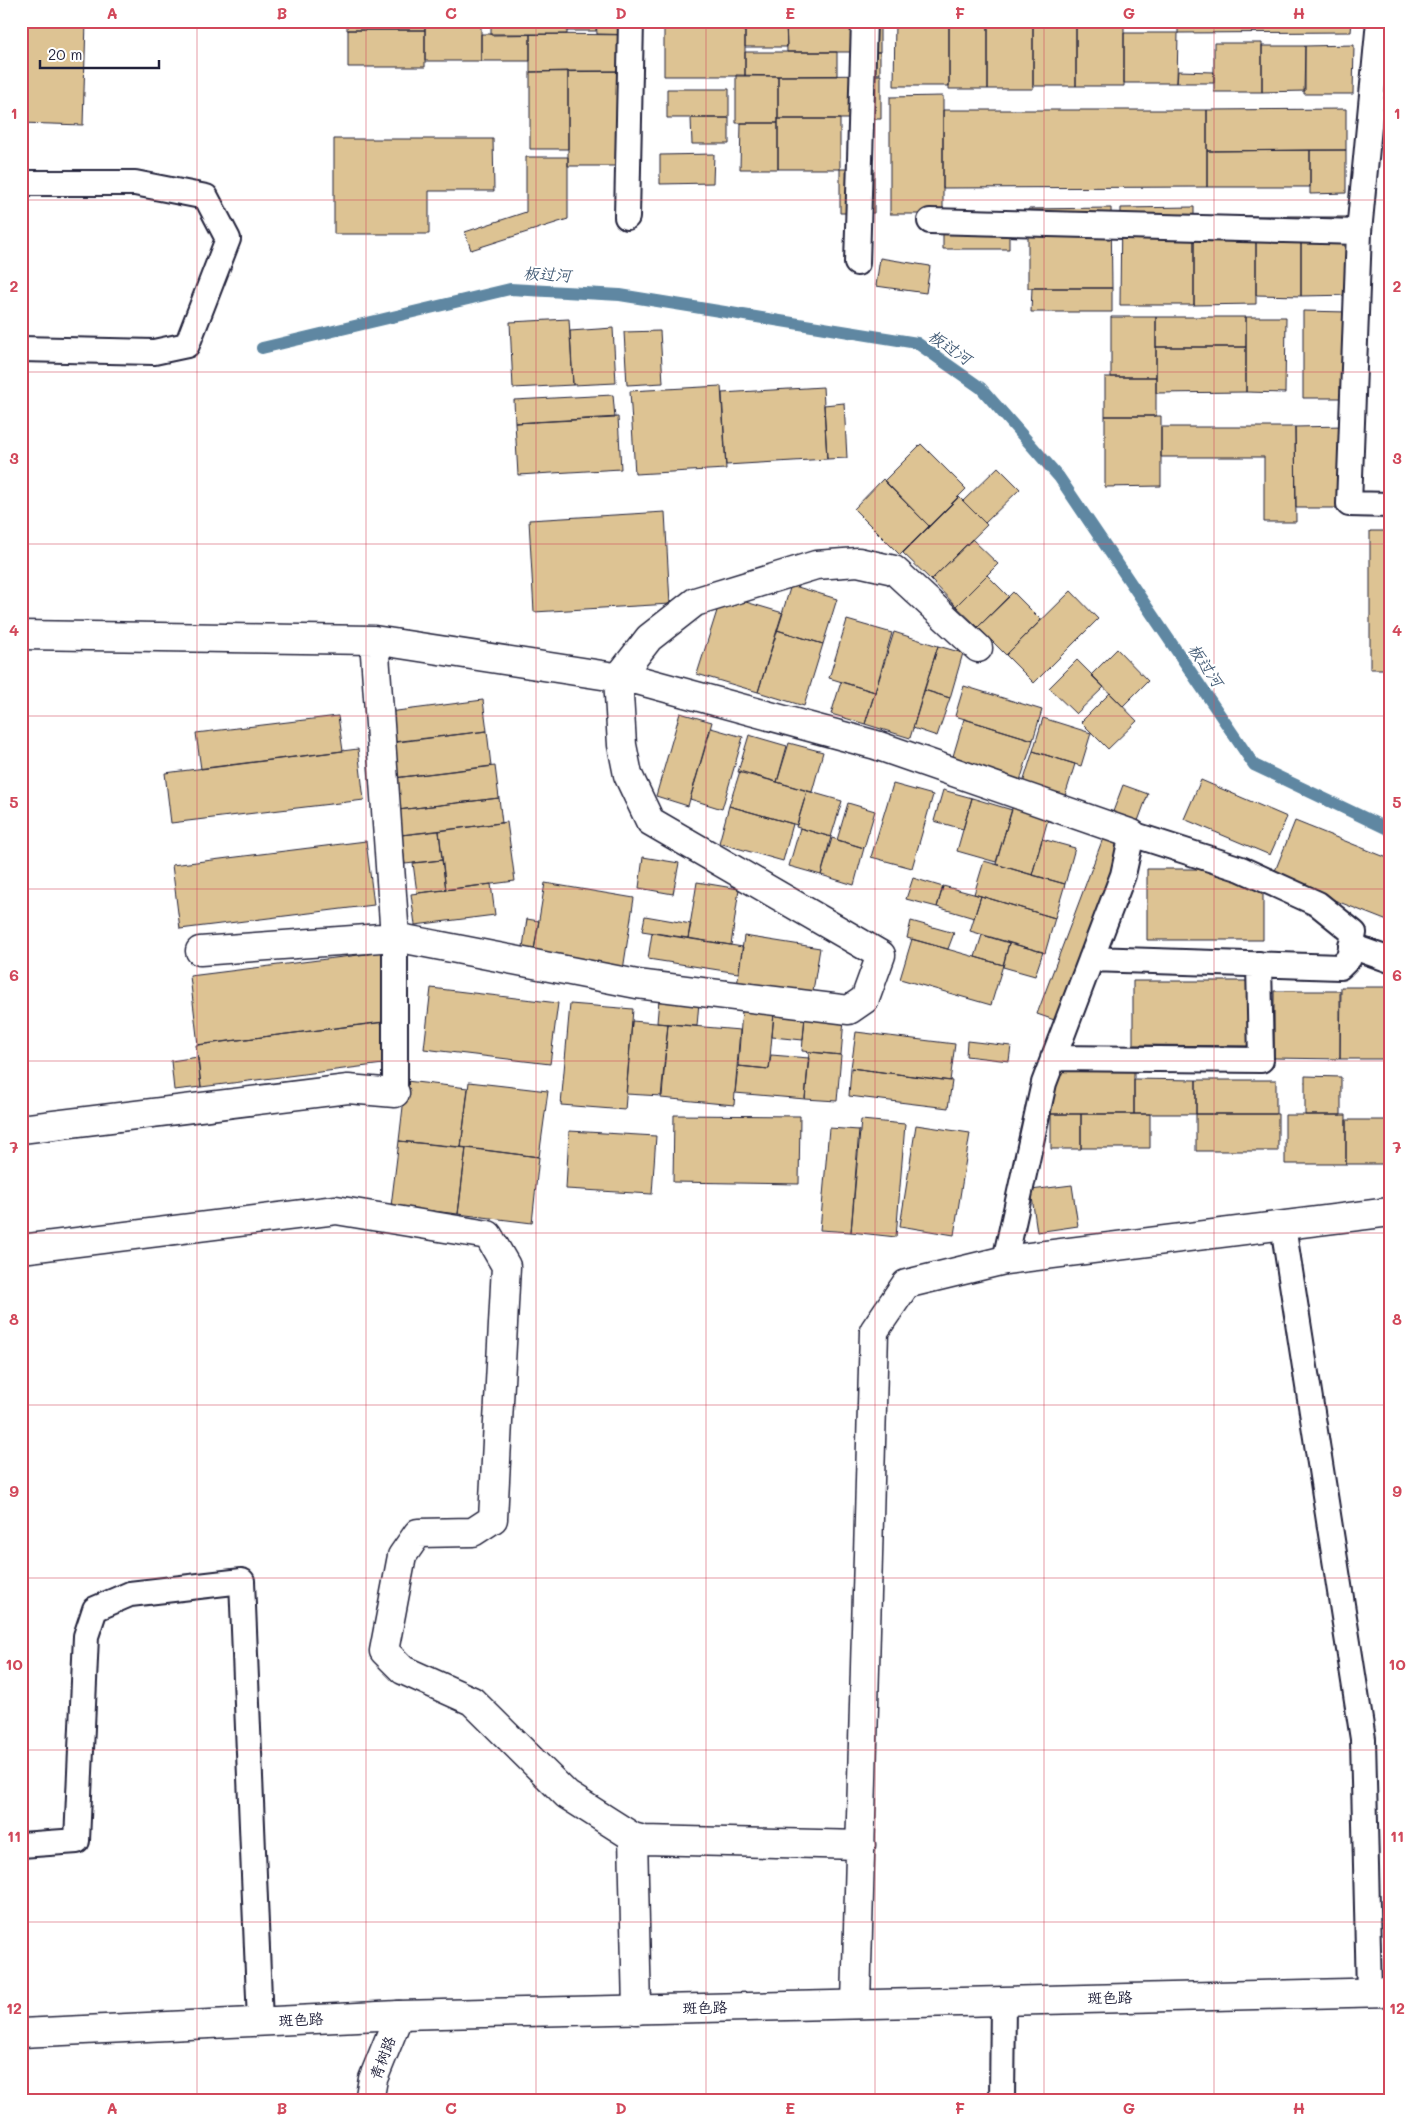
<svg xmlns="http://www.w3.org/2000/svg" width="1411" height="2122" viewBox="0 0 1411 2122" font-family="Mali,'LXGW WenKai TC',sans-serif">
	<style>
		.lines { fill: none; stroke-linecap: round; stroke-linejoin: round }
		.stream { stroke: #5e87a2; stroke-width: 12 }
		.building { fill: #ddc393; stroke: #22223b }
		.service-casing { stroke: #22223b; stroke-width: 28 }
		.minor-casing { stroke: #22223b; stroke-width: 31 }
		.tertiary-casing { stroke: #22223b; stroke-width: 31 }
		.service { stroke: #fff; stroke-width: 24 }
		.minor { stroke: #fff; stroke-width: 28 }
		.tertiary { stroke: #fff; stroke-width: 28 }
		.grid { fill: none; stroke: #d1495b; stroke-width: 1; stroke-opacity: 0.55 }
		.labels { text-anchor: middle; stroke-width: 4.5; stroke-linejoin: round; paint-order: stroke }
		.street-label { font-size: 15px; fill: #22223b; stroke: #fff }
		.water-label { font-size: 16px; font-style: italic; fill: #455d77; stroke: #fff }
		.neatline { fill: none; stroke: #d1495b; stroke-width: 2 }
		.grid-label { font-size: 16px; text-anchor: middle; font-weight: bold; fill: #d1495b }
	</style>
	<rect width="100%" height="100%" fill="#fff"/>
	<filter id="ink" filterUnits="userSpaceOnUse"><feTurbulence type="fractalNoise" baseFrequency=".02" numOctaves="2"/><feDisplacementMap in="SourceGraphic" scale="10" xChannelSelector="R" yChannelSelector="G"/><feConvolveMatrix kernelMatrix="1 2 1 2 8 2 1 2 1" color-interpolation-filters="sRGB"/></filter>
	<g filter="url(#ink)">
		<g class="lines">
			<!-- stream -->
			<path class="stream" d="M262,348L510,289L620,295L917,343L981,388L1059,477L1254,765L1390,830"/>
		</g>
		<!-- building -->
		<path class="building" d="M21,21H86L83,125L21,123Z
			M347,21H425V30H347Z
			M425,21H481V61H425Z
			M491,21H567V34L491,35Z
			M567,21H596V31H567Z
			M596,21H642V35L597,34Z
			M664,21H745V76H664Z
			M745,21H786L787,47H745Z
			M786,21H880V52H787Z
			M895,21H949V86H894Z
			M949,21H988V89H949Z
			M988,21H1033V89H988Z
			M1033,21H1076V86H1033Z
			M1076,21H1124V86H1076Z
			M1178,21H1352L1351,32L1178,33Z
			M348,30H425V67H348Z
			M1124,33H1178L1177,83H1124Z
			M481,34H530V61H481Z
			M530,34L642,35V71L530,72Z
			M1214,43H1262V92H1214Z
			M1354,45L1353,94H1304L1305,46Z
			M1262,46H1305V91L1262,92Z
			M855,51L880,52V74L855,73Z
			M745,52H837V76H745Z
			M568,71H631V166H568Z
			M568,71V149H530V72Z
			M1178,71L1214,72V83H1177Z
			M736,75L778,76V123H736Z
			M881,75V119H778V76Z
			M667,89H729V118H667Z
			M943,96V214H890V97Z
			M1346,109V150L1207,151V110Z
			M943,110H1207V187L943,188Z
			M691,118H729V144H692Z
			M778,119H840V169H778Z
			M741,123H778V169H740Z
			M334,139H493L494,191H429V234H334Z
			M1310,150H1346V193L1310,194Z
			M1310,150V187H1207V151Z
			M714,154L713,183L660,184V155Z
			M526,157H568V219L471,250L465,232L526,212Z
			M840,169H874V213H840Z
			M1194,207V305H1120L1121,208Z
			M1111,208L1112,288H1028V209Z
			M1009,213V249H943V214Z
			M1194,216H1256V304L1194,305Z
			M1256,216H1301V296L1256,295Z
			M1301,217H1355V295L1301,296Z
			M880,258L930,266L926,293L876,286Z
			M1032,288H1112V312H1031Z
			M1303,311L1347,312V398H1303Z
			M1111,317H1156V377H1111Z
			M1156,317H1246V347H1156Z
			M1246,317H1286L1285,393L1246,392Z
			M569,319L573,385L513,388L510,322Z
			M613,328L616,383L573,385L570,331Z
			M660,331L663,383L627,385L624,332Z
			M1156,347H1246V392L1156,393Z
			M1105,377H1156V416H1105Z
			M721,386L726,469L635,474L630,391Z
			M823,387L827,459L726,465L722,393Z
			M613,395L615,418L515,423L514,400Z
			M844,403L847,458L827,459L824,405Z
			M1105,416H1161V486L1105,487Z
			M618,417L621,469L518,475L515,423Z
			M1344,426V508H1296L1295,427Z
			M1161,427H1295L1296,522H1264V457H1161Z
			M921,444L966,489L929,526L884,481Z
			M998,467L1020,489L985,523L963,501Z
			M883,479L929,526L900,555L854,509Z
			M959,497L987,525L931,580L903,553Z
			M665,512L670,604L534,612L529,520Z
			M1370,531H1390V669H1370Z
			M972,539L998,564L956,606L931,580Z
			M987,575L1009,597L978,627L956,606Z
			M791,585L837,599L823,644L777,630Z
			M1071,591L1098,619L1034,683L1006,655Z
			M1013,592L1041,620L1006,655L978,627Z
			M722,595L783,613L758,692L697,674Z
			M847,620L892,633L875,692L829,678Z
			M777,630L823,644L804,706L758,692Z
			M894,632L938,646L910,738L865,724Z
			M938,646L963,653L950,698L924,690Z
			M1117,649L1148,681L1123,706L1091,675Z
			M1077,660L1104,687L1076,714L1049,688Z
			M841,682L875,692L865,724L831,714Z
			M964,686L1042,710L1033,740L955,716Z
			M924,690L950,698L937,736L913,728Z
			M1110,693L1137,721L1108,749L1081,722Z
			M483,700L487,731L393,742L389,712Z
			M680,713L712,722L688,806L656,796Z
			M338,716L343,751L201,769L196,733Z
			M1043,718L1091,733L1081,766L1033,751Z
			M964,719L1033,740L1019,784L951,763Z
			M711,728L743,737L722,809L690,799Z
			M487,731L491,766L394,778L390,743Z
			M749,735L787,746L777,782L738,772Z
			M789,743L823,752L812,792L777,782Z
			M358,749L364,800L171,823L165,773Z
			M1033,751L1075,764L1065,796L1023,783Z
			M495,766L499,798L398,810L394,778Z
			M740,771L807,791L797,825L729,806Z
			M1201,780L1287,817L1270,855L1184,819Z
			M893,784L933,795L912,868L871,857Z
			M1123,785L1148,794L1063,1023L1037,1014Z
			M943,790L972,798L963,829L934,821Z
			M807,791L842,801L831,837L796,827Z
			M499,798L502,823L401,835L398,810Z
			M972,798L1012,810L996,862L957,851Z
			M1015,798L1051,809L1032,875L996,864Z
			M848,803L875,811L864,848L837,840Z
			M729,806L793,824L783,861L719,843Z
			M1295,821L1390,859V922L1273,876Z
			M507,822L515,881L446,890L439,831Z
			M800,828L831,837L821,875L789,866Z
			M439,831L442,860L405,864L401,835Z
			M832,838L864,848L854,885L821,875Z
			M1042,839L1075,848L1065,884L1032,875Z
			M366,841L374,905L180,929L172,865Z
			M643,857L679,863L673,894L639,888Z
			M442,860L446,890L417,893L413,863Z
			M984,861L1065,884L1055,918L974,894Z
			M1147,869H1263V940H1147Z
			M913,878L943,887L937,907L906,899Z
			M697,882L739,889L731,945L688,938Z
			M545,883L634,898L623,970L533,956Z
			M491,884L495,915L415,925L411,894Z
			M943,886L981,896L974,918L937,907Z
			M981,896L1055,918L1045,953L970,931Z
			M645,916L691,924L688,938L642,931Z
			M527,919L539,921L533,956L522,954Z
			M911,921L954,933L948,949L907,938Z
			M652,933L743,947L738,973L648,959Z
			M982,935L1009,943L1003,965L975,957Z
			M744,936L820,948L812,997L737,986Z
			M912,939L1003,965L991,1005L900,979Z
			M1009,943L1043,952L1035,976L1003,967Z
			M383,952L391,1021L198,1045L190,976Z
			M1133,981H1248V1046L1133,1045Z
			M1341,987H1390V1059H1340Z
			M431,988L558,1003L550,1064L424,1049Z
			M1274,991H1340V1059L1274,1058Z
			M659,999L699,1002L697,1026L657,1023Z
			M570,1004L633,1009L625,1110L561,1105Z
			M742,1010L774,1013L769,1069L738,1066Z
			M774,1013L805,1016L803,1040L772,1037Z
			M805,1016L844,1019L841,1055L802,1051Z
			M632,1021L668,1024L662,1096L626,1094Z
			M386,1022L391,1063L201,1087L196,1045Z
			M668,1024L740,1030L734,1105L661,1098Z
			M856,1032L955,1044L950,1081L851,1068Z
			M967,1041L1011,1046L1009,1061L966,1056Z
			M809,1052L841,1055L837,1101L805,1099Z
			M771,1055L809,1058L805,1099L735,1093L738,1066L769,1069Z
			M198,1057L201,1087L174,1090L171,1061Z
			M851,1068L952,1081L948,1108L849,1096Z
			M1043,1071H1134V1114H1043Z
			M1305,1076L1341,1077V1115H1305Z
			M1134,1079L1196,1080V1114H1134Z
			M1196,1080H1276V1114H1196Z
			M1387,1080H1390V1120H1387Z
			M406,1081L468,1088L461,1147L399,1141Z
			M469,1082L548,1091L539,1157L461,1147Z
			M1051,1114H1081V1149H1051Z
			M1081,1114H1150V1148H1081Z
			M1196,1114H1278V1151H1196Z
			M674,1115L800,1116L799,1184L673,1182Z
			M1285,1115H1346V1164H1285Z
			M861,1120L905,1124L896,1237L851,1232Z
			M1346,1120H1390V1164H1346Z
			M916,1125L970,1133L954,1235L900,1226Z
			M829,1128L859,1130L851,1232L820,1230Z
			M569,1131L656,1136L652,1194L566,1189Z
			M399,1141L466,1148L458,1214L391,1206Z
			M466,1148L539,1157L532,1223L458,1214Z
			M1072,1185L1078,1226L1037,1232L1031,1190Z"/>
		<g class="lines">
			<!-- service casing -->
			<g class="service-casing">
				<path id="service" d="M1379,21L1359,232L1349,504L1390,505
					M21,183H135L206,197L228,239L187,345L154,352L21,349
					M627,217L631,21
					M930,221L1359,232
					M857,263L864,21
					M395,937V1093
					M1351,946L1390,960
					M1053,1058L1261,1060L1259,964
					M1283,1226L1363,1739L1369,1992
					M1005,1260L1044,1083L1123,875L1132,834L1241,869L1318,904L1354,933L1349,958L1340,967L1091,959
					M21,1845L77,1841L86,1636L95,1609L130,1594L242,1581L260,2022
					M1002,2101L1003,2001"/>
			</g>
			<!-- minor casing -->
			<g class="minor-casing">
				<path id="minor" d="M21,635L374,640L641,681L876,745L1132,834
					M374,640L395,937
					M200,951L395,937L637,984L849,1010L865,999L881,955L650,821L628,775L622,745L618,678L649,638L695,602L816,565L858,562L894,570L978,648
					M21,1129L348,1089L395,1093
					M21,1249L336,1210L488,1235L506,1266L493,1519L473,1532L418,1533L402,1556L384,1651L403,1670L472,1701L567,1795L633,1837L644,1840L861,1845
					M633,1837L637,2010
					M856,2004L874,1331L906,1284L1005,1260L1390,1212
					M369,2101L373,2079L399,2015"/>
			</g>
			<!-- tertiary casing -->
			<g class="tertiary-casing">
				<path id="tertiary" d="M21,2033L399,2015L1390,1992"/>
			</g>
			<!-- service -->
			<use href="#service" class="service"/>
			<!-- minor -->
			<use href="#minor" class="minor"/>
			<!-- tertiary -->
			<use href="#tertiary" class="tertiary"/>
		</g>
	</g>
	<!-- grid -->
	<path class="grid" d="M197,21V2101M366,21V2101M536,21V2101M706,21V2101M875,21V2101M1044,21V2101M1214,21V2101M21,200H1390M21,372H1390M21,544H1390M21,716H1390M21,889H1390M21,1061H1390M21,1233H1390M21,1405H1390M21,1578H1390M21,1750H1390M21,1922H1390"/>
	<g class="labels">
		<!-- street labels -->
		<g class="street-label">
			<text transform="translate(1110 1998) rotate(-1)" y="5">斑色路</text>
			<text transform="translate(705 2008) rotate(-1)" y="5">斑色路</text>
			<text transform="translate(301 2020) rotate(-3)" y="5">斑色路</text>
			<text transform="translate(383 2058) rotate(-69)" y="5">青树路</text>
		</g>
		<!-- water labels -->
		<g class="water-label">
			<text transform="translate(547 274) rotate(3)" y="6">板过河</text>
			<text transform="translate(950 347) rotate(34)" y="6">板过河</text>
			<text transform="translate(1206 665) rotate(56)" y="6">板过河</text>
		</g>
	</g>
	<!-- margin -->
	<rect width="1411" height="2122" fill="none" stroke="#fff" stroke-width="55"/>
	<!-- scale -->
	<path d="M40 60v8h119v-8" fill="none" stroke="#22223b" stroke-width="2.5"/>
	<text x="48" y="60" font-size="15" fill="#22223b" stroke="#ffffff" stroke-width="4" paint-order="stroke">20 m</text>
	<rect x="28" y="28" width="1356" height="2066" class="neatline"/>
	<g class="grid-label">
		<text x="112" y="19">A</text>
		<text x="282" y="19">B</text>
		<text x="451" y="19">C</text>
		<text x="621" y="19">D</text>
		<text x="790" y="19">E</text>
		<text x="960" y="19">F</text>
		<text x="1129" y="19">G</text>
		<text x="1299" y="19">H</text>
		<text x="14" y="119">1</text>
		<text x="1397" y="119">1</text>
		<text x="14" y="292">2</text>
		<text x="1397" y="292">2</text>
		<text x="14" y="464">3</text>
		<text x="1397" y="464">3</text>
		<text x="14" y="636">4</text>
		<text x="1397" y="636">4</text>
		<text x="14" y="808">5</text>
		<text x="1397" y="808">5</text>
		<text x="14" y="981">6</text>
		<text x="1397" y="981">6</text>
		<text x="14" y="1153">7</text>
		<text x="1397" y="1153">7</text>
		<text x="14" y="1325">8</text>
		<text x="1397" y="1325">8</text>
		<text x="14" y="1497">9</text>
		<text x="1397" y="1497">9</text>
		<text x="14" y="1670">10</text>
		<text x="1397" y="1670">10</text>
		<text x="14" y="1842">11</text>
		<text x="1397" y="1842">11</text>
		<text x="14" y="2014">12</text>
		<text x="1397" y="2014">12</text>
		<text x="112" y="2114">A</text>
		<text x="282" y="2114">B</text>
		<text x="451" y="2114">C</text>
		<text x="621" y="2114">D</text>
		<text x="790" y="2114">E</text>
		<text x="960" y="2114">F</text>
		<text x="1129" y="2114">G</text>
		<text x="1299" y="2114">H</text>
	</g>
</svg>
